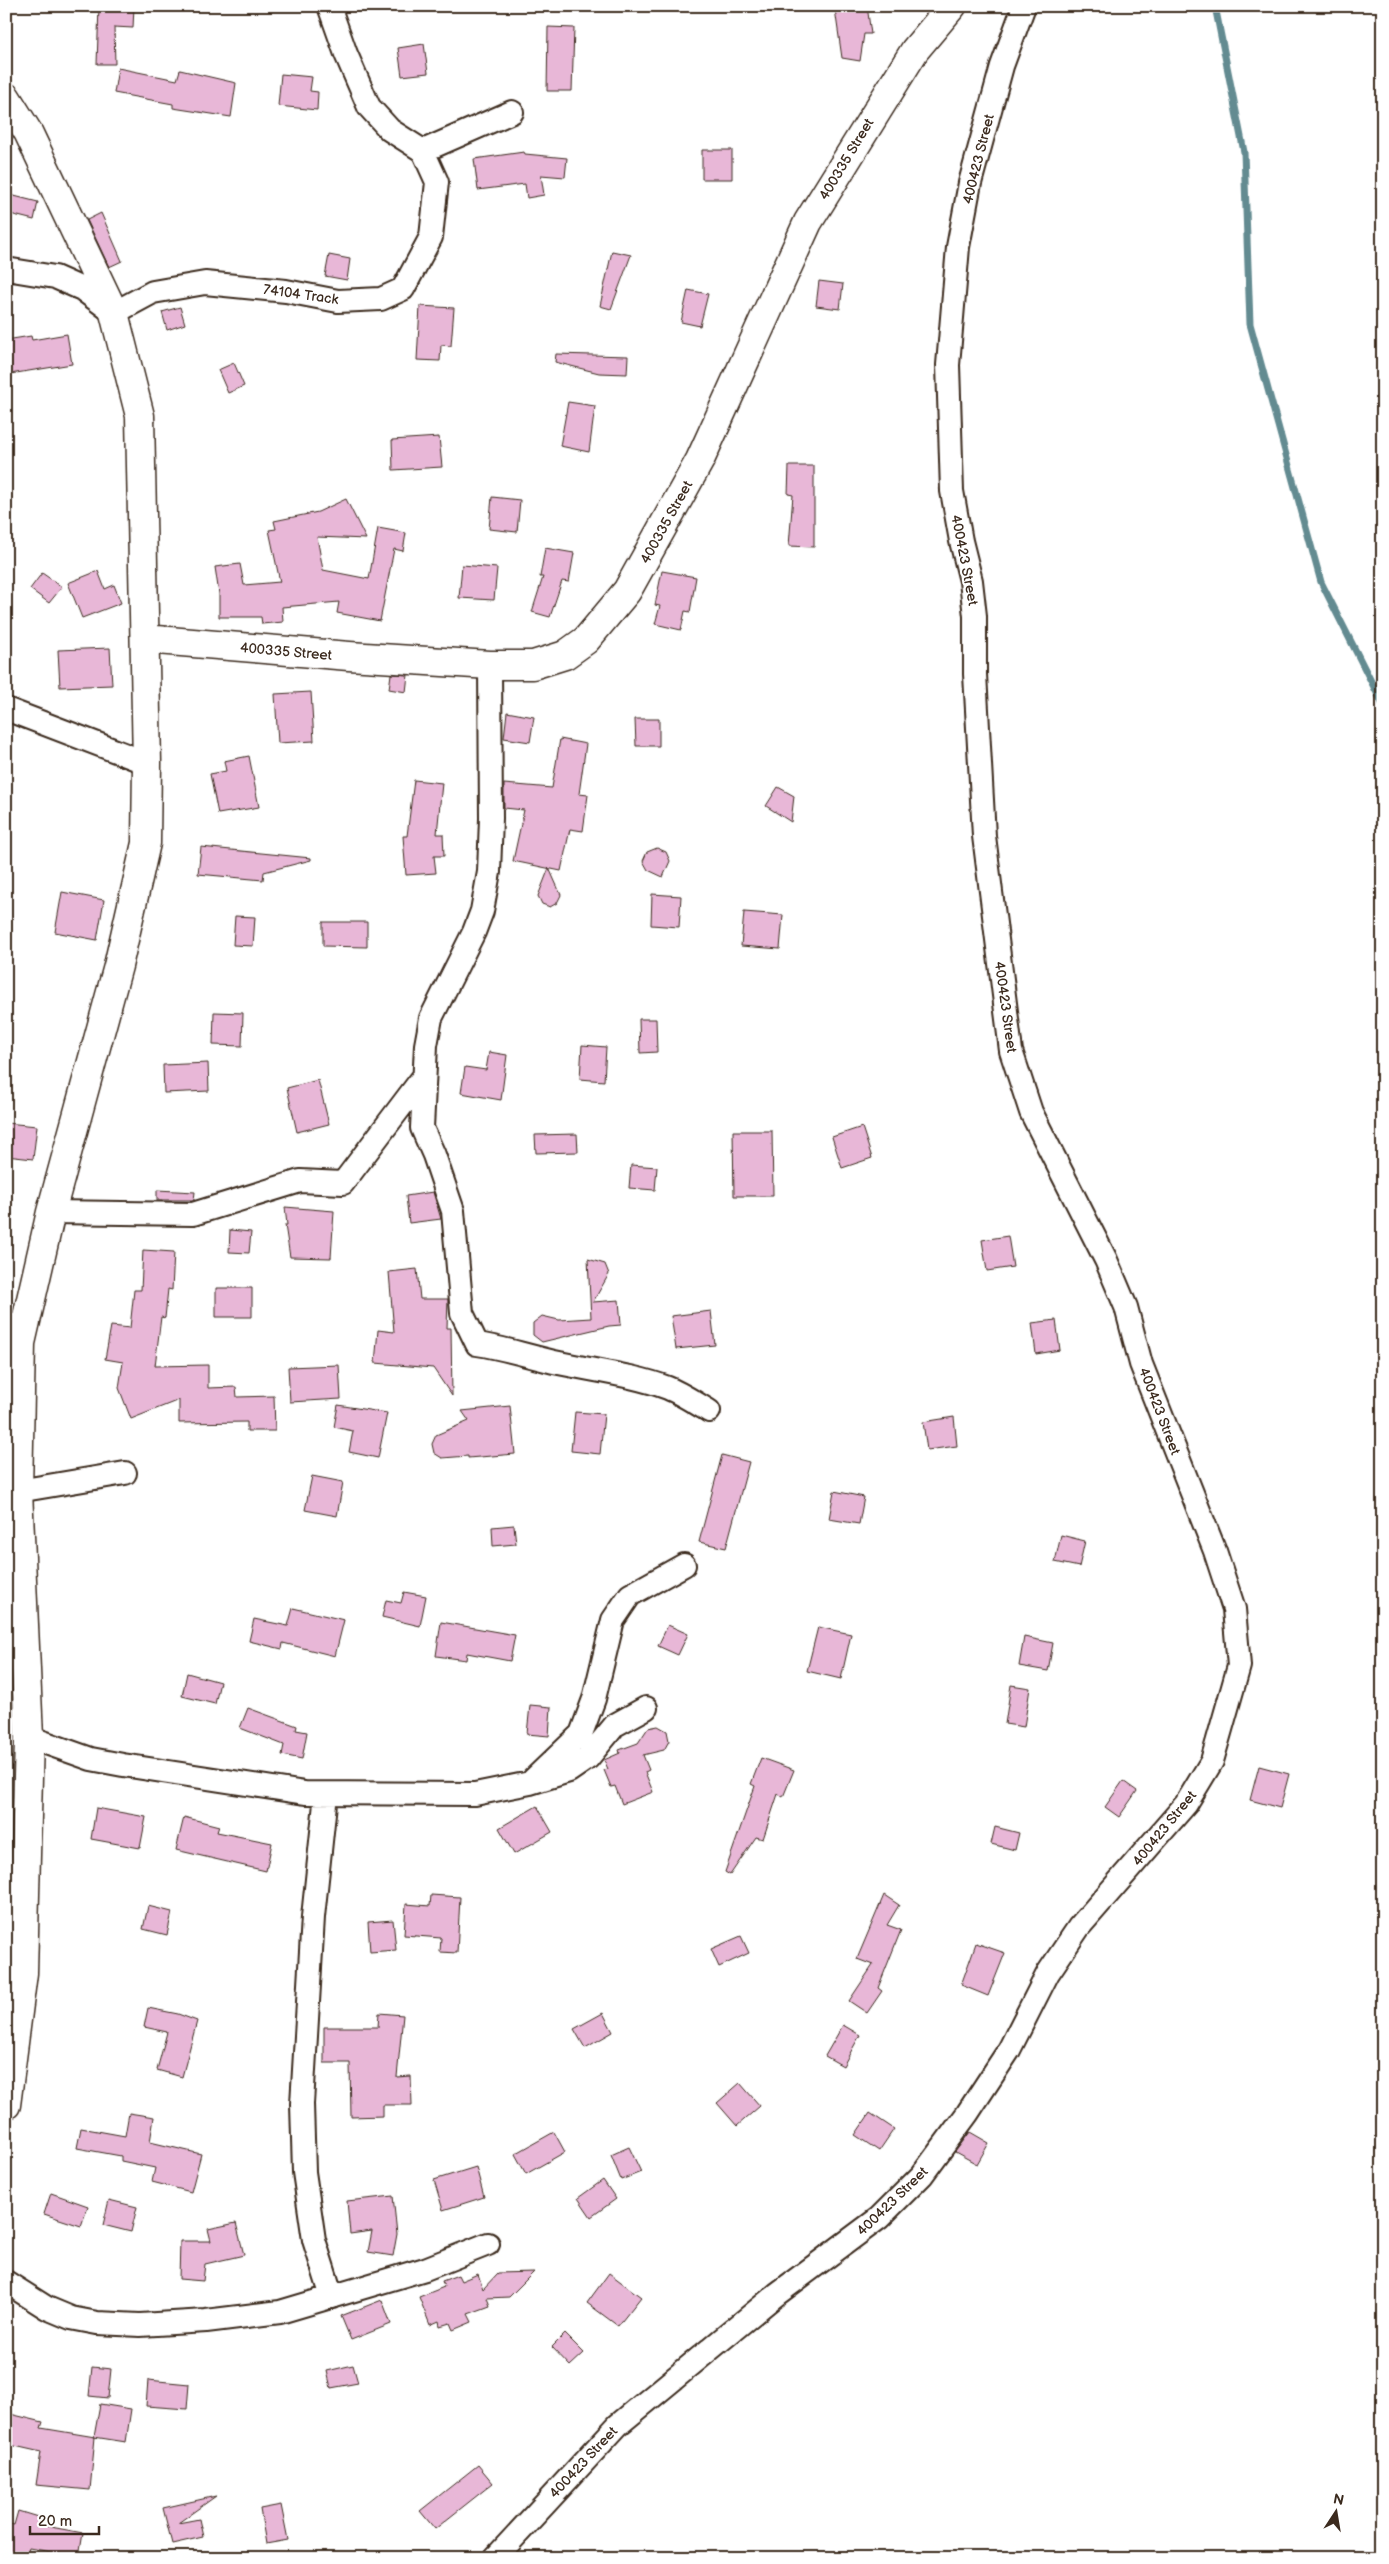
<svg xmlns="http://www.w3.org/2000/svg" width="1389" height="2564" viewBox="0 0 1389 2564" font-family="'Balsamiq Sans',sans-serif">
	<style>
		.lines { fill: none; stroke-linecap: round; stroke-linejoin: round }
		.stream { stroke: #638b91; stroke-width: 7 }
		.building { fill: #e8b7d7; stroke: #3b2a1e }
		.minor-casing { stroke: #3b2a1e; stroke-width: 26 }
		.tertiary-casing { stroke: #3b2a1e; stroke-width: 31 }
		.minor { stroke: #fff; stroke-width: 22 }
		.tertiary { stroke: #fff; stroke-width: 28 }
		.labels { text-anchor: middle; stroke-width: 4; stroke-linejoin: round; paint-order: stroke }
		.street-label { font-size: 14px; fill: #3b2a1e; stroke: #fff }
	</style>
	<rect width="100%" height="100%" fill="#fff"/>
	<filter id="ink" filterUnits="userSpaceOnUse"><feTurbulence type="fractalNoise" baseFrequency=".02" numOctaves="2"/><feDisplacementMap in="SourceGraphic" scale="10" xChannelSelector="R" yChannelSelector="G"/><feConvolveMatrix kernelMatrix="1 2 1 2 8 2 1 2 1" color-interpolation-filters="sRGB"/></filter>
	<g filter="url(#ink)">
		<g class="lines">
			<!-- stream -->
			<path class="stream" d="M1215,6L1244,152L1250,324L1321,582L1383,705"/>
		</g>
		<!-- building -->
		<path class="building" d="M99,6H134L133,28L114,27L115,64H97Z
			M867,6L871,34H864L860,61L842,58L835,9Z
			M548,27L574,28L572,91H547Z
			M424,44L428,73L402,76L398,48Z
			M118,68L177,80L180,70L236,83L231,117L173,108V104L114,93Z
			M281,74L312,77L310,91L318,92L317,110L278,106Z
			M702,150H732V179H702Z
			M524,152L525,154L567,158L565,177L541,175L544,195L527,198L525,184L478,190L474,159Z
			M6,194L38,202L34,220L6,213Z
			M101,213L122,261L109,267L87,220Z
			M612,251L631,255L611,309L600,306Z
			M329,255L350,259L347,280L325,276Z
			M819,281L843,284L840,309L816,306Z
			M688,290L708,294L700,326L681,322Z
			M420,306L454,308L451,346L441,345L440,361L417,360Z
			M180,307L185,324L167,330L162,312Z
			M67,334L72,364L10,374L6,340L31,336L32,340Z
			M556,354L628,356L627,374L599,373L555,362Z
			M234,363L244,386L228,393L218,370Z
			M568,402L595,406L589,452L560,446Z
			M439,437L442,467L393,470L392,440Z
			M789,466H814V547L789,546L793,495L788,494Z
			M492,497L520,500L517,532L489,529Z
			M346,499L366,539L317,537L323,570L369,579L378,528L406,533L403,551L394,549L380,621L337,613L339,602L282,607L283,622L262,624L261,617H219V594L215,567L240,564L244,585L280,582L269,530L276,529L274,521L318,512Z
			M545,548L574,553L569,582L562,581L550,617L532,612L543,577H540Z
			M462,565L497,568L494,600L459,598Z
			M98,571L105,589L114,585L121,603L82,618L68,583Z
			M662,571L696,577L690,612L685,611L681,630L655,624L660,606L655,605Z
			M42,573L62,587L49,603L30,589Z
			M110,648L112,685L60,687L58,650Z
			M391,674L408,675L406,692L389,689Z
			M311,692L314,741L278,743L275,694Z
			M507,712L534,717L530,742L504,738Z
			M635,719H659V746H636Z
			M560,739L586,744L579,794L588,795L583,831L570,829L561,871L513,861L524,810L504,808V784L552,788Z
			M249,756L259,807L218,814L210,774L226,771L224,761Z
			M414,780L442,783L437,834H443L444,856H434L436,873L406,875L403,836H407Z
			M778,787L794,796L791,822L766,806Z
			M201,847L311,858V860L264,872L263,880L198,874Z
			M657,848L666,852L670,861L663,877L648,870L643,861L647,852Z
			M549,868L561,895L557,903L550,907L542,904L538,896Z
			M62,892L104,900L97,940L55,932Z
			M652,894L681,896L679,927L651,925Z
			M744,912L783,915L780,949L741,946Z
			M235,916L255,917L253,946L233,945Z
			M323,922H367V947L323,946Z
			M214,1012L243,1013L242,1046L213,1045Z
			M639,1019H656L657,1052L640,1053Z
			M582,1045L606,1047L604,1081L580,1079Z
			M489,1052L507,1055L501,1100L461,1093L465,1067L486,1070Z
			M208,1063L209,1091L164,1093L163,1065Z
			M318,1080L329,1124L297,1132L287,1088Z
			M6,1123L37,1126L33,1159L6,1156Z
			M862,1127L872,1158L842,1168L832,1137Z
			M733,1131H772L773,1196H734Z
			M577,1134L578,1152L536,1153L535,1135Z
			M631,1165L657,1167L655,1190L629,1188Z
			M157,1190L195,1192L194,1200H157Z
			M433,1192L441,1219L409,1223L406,1196Z
			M285,1207L334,1211L331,1258L290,1257L285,1225H287Z
			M230,1230L251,1232L249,1253L229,1252Z
			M1008,1236L1013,1267L987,1271L982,1240Z
			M143,1250L174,1252L172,1290L168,1289L165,1318L161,1317L155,1366L208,1365V1388L236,1387L237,1397L274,1396L275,1431H247V1422L179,1423V1400L131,1419L119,1388L123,1362L105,1359L111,1326L130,1328L134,1290H141Z
			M588,1259L605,1264L609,1274L593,1302L619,1300L621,1325L609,1326L542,1342L533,1335V1323L542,1316L559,1320L591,1318Z
			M417,1269L420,1299H448L447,1328H451L452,1396L433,1368L375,1363L378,1330L394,1332L389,1272Z
			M216,1288H252V1317H216Z
			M711,1311L715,1345L676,1349L671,1316Z
			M1056,1320L1060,1350L1036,1354L1032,1323Z
			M339,1365L341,1399L290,1402L288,1367Z
			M338,1405L387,1413L378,1458L349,1452L353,1431L334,1427Z
			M510,1406L515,1454L468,1458V1456L442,1458L434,1453L432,1444L436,1435L469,1421L462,1411Z
			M575,1412L604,1414L600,1454L571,1451Z
			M954,1417L957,1446L927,1450L923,1422Z
			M722,1455L749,1462L726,1548L699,1542Z
			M312,1476L343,1482L337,1516L305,1510Z
			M834,1491L864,1497L859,1524L829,1519Z
			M514,1525L516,1544L493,1546L492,1527Z
			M1061,1535L1085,1541L1079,1567L1055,1562Z
			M404,1592L426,1596L420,1626L382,1617L386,1600L401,1603Z
			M293,1608L344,1620L335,1656L283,1643L282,1649L249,1641L254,1619L288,1626Z
			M441,1622L515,1635L510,1661L467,1653L466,1660L436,1656Z
			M668,1625L688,1634L678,1655L658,1646Z
			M818,1627L851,1634L841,1679L807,1671Z
			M1024,1637L1053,1643L1048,1671L1019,1666Z
			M187,1673L220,1682L215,1704L182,1696Z
			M1011,1685L1030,1688L1024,1727L1005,1724Z
			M530,1705L551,1707L549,1736L527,1734Z
			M248,1708L297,1726L296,1730L307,1732L302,1759L282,1755L284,1745L240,1728Z
			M658,1726L667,1731L669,1741L664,1750L643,1755L649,1770L645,1772L653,1792L622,1804L615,1786L611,1787L604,1770L608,1769L604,1760L620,1753L619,1750L638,1743L648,1728Z
			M761,1758L794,1770L783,1797L778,1794L763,1839L756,1837L730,1875L725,1872L755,1786L751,1784Z
			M1259,1766L1289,1774L1280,1808L1250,1800Z
			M1123,1781L1137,1791L1119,1817L1105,1807Z
			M537,1806L552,1832L514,1854L499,1828Z
			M96,1808L146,1817L140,1848L91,1839Z
			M184,1817L219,1826L217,1832L272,1843L266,1871L176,1850Z
			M995,1827L1019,1833L1015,1850L991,1844Z
			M431,1895L460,1897L457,1953L440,1952L441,1938L404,1935L406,1904L430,1906Z
			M884,1895L899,1905L887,1925L901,1930L878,1988L882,1991L867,2013L849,2001L873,1965L857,1959Z
			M148,1906L172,1912L167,1935L143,1929Z
			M393,1920L396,1950L370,1952L368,1922Z
			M741,1936L749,1953L719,1967L711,1949Z
			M976,1943L1005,1953L988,1996L961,1985Z
			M148,2008L178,2014L197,2021L182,2077L157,2070L167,2032L144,2027Z
			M379,2013L403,2015L397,2077L411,2076L412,2105H383V2116L351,2117L350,2063H324V2027H378Z
			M603,2013L613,2032L585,2048L574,2029Z
			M843,2025L860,2035L843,2066L825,2056Z
			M740,2083L760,2106L737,2126L717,2103Z
			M129,2113L154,2117L150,2142L201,2154L191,2192L152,2182L155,2168L121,2161V2156L77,2148L81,2128L125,2136Z
			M870,2113L894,2129L879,2151L855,2135Z
			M554,2132L565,2152L526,2174L515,2154Z
			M970,2132L989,2143L977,2164L955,2152Z
			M629,2147L641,2172L621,2180L611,2155Z
			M476,2167L484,2197L443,2210L434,2180Z
			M603,2180L616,2199L591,2217L578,2198Z
			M51,2193L88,2206L81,2226L44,2214Z
			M393,2196L397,2234L393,2256L368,2252L372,2231L350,2234L347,2201Z
			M109,2200L137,2207L131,2232L103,2225Z
			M236,2223L244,2255L205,2264L203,2281L179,2279L180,2241H211L208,2229Z
			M534,2272L509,2297L487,2298L490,2306L468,2314L472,2322L453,2330L450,2323L440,2326L439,2321L430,2325L419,2297L444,2287L442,2281L458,2275L461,2281L478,2274L483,2289L498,2273Z
			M609,2273L641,2297L618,2326L587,2303Z
			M382,2300L391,2324L351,2340L341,2316Z
			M565,2334L584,2353L570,2366L552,2347Z
			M353,2365L358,2383L331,2388L327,2371Z
			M92,2367L111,2369L108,2398L89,2396Z
			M148,2380L189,2384L187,2409L146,2406Z
			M100,2404L131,2409L126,2442L94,2437Z
			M6,2413L43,2422L41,2428L95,2437L90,2490L36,2485L41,2452L6,2444Z
			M478,2465L493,2483L435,2529L420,2511Z
			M216,2496L178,2523L199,2519L203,2537L172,2544L163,2508Z
			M281,2505L288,2540L266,2544L260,2509Z
			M18,2511L41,2518L40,2525L83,2533L79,2557L29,2548L26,2558H6V2523L14,2525Z"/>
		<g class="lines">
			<!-- minor casing -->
			<g class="minor-casing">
				<path id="minor" d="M423,151L512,112
					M6,269L55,277L82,289L114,313L153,292L205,283L286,291L338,301L381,299L403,289L431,237L437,182L423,151L390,130L369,107L346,54L329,6
					M490,665L491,818L489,872L482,911L474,932L431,1018L426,1045L422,1128L434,1155L453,1211L462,1313L477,1344C505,1348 531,1357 559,1363C596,1371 633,1375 668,1388C682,1394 696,1403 709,1411
					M6,709L147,763
					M51,1212L193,1214L300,1181L343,1183L424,1076
					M6,1322L21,1343
					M18,1491L125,1473
					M29,1737L91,1759L123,1765L305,1793L475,1794L530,1783L569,1771L588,1758L615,1725L646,1708
					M533,1780L581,1734L594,1699L613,1620L630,1595L684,1565
					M326,1794L313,1917L302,2104L304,2172L314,2240L332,2297
					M6,2282L47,2308L71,2318L97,2323L140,2325L206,2321L280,2312L425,2269L488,2244
					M495,2558L618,2425L777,2294L879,2218L922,2175L967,2114L1009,2050L1048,1973L1079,1927L1186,1804L1212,1761L1239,1666L1234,1609L1215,1551L1141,1364L1126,1307L1106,1260L1031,1112L1011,1051L984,836L975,674V616L971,581L961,541L952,491L948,365L958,247L970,183L1002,66L1024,6"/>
			</g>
			<!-- tertiary casing -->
			<g class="tertiary-casing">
				<path id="tertiary" d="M6,97L28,132L114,313L140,416L147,763L146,843L118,966L51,1212L21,1343L18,1491L29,1737L23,1973L6,2105
					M145,639L349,656L490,665H533L565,655L586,640L627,591L700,460L808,222L915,50L952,6"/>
			</g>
			<!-- minor -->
			<use href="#minor" class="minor"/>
			<!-- tertiary -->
			<use href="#tertiary" class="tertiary"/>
		</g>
	</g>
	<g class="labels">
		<!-- street labels -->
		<g class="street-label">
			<text transform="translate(846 159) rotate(-59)" y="5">400335 Street</text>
			<text transform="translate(978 159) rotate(-76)" y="5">400423 Street</text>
			<text transform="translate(301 294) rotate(8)" y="5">74104 Track</text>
			<text transform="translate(666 522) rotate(-61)" y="5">400335 Street</text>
			<text transform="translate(965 560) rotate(79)" y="5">400423 Street</text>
			<text transform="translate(286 651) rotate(5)" y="5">400335 Street</text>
			<text transform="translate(1006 1007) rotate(82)" y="5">400423 Street</text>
			<text transform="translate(1160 1411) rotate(69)" y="5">400423 Street</text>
			<text transform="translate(1164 1828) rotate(-51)" y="5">400423 Street</text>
			<text transform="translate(892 2201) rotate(-44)" y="5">400423 Street</text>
			<text transform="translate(583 2462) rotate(-47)" y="5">400423 Street</text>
		</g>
	</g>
	<!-- margin -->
	<rect width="1389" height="2564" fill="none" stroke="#fff" stroke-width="25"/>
	<rect x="12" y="12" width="1364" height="2539" fill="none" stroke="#3b2a1e" stroke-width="2" filter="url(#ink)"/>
	<!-- north arrow -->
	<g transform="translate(1336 2512) rotate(12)" stroke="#ffffff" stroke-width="4" paint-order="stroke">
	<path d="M0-4L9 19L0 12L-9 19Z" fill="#3b2a1e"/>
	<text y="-8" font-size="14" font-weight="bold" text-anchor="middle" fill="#3b2a1e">N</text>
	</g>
	<!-- scale -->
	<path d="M30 2526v8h69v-8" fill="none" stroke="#3b2a1e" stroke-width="2.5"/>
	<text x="38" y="2526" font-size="15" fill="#3b2a1e" stroke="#ffffff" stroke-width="4" paint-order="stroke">20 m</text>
</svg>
